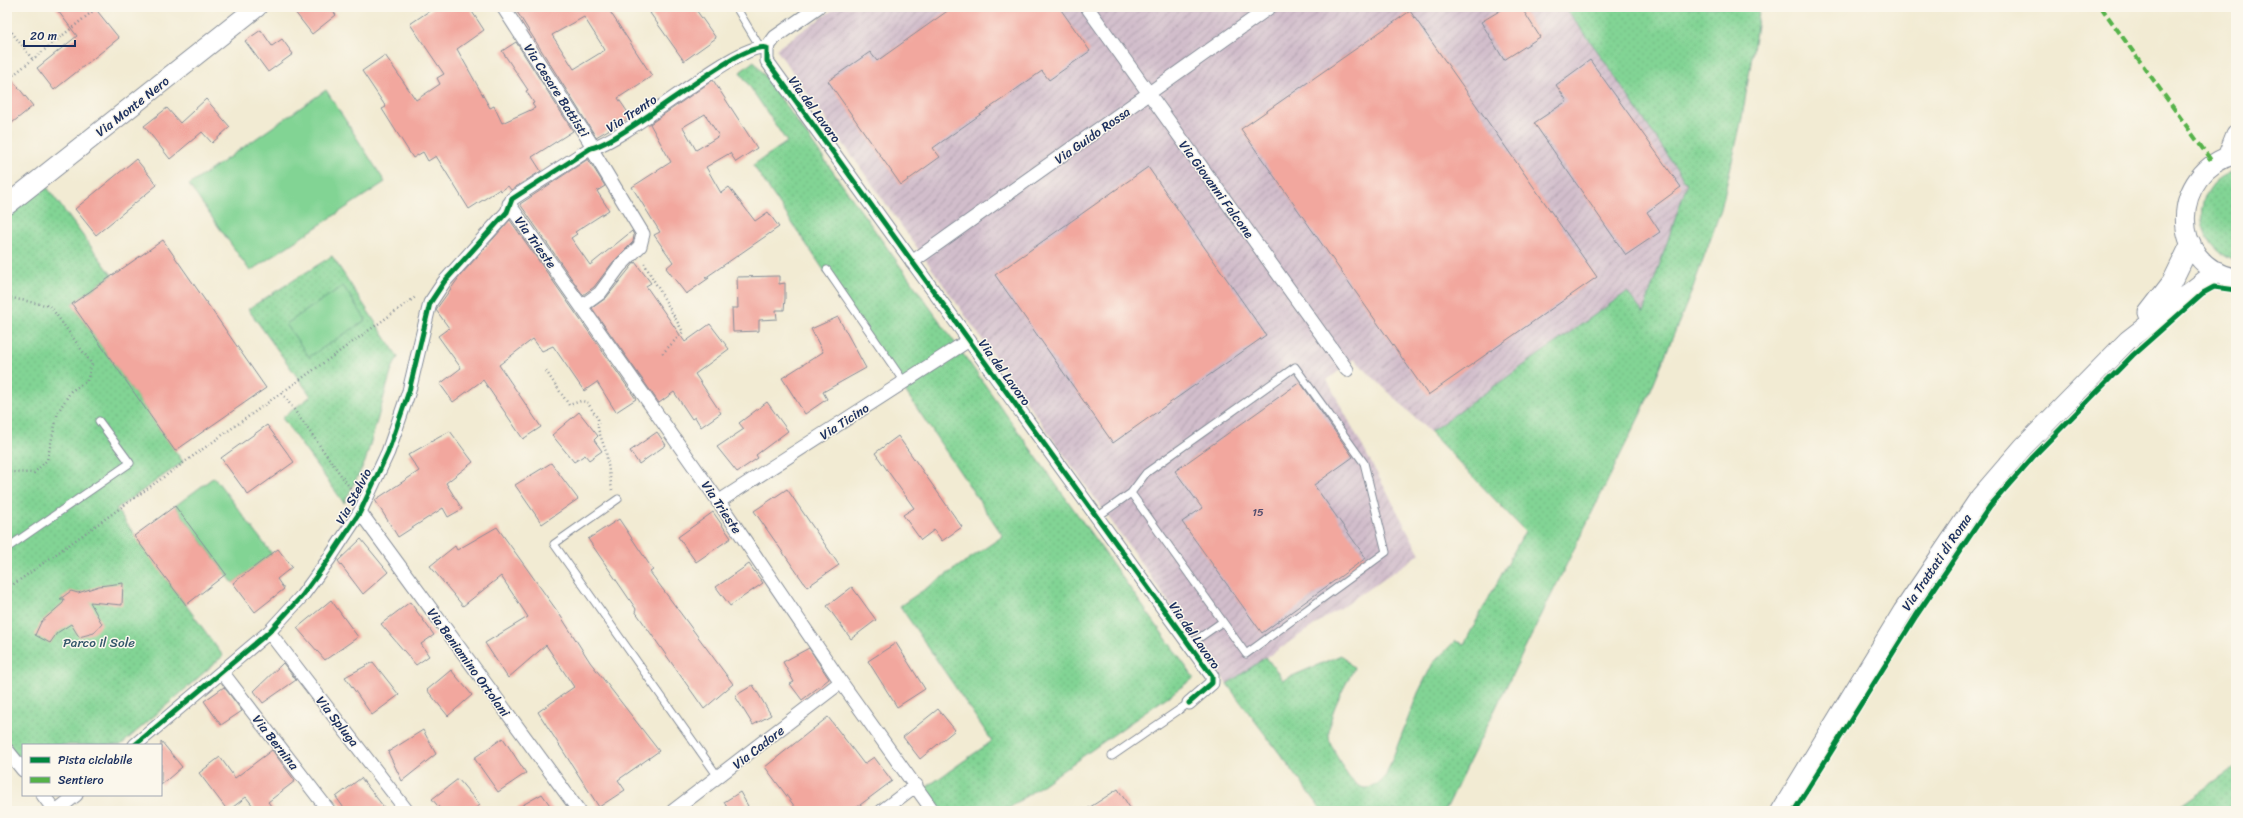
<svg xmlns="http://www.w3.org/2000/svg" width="2243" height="818" viewBox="0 0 2243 818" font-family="Sriracha,sans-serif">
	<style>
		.industrial { fill: url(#industrial-furrows) }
		.grass { fill: url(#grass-dots); stroke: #4e8279 }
		.pitch { fill: #82d494; stroke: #4e8279 }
		.building { fill: #f2a79e; fill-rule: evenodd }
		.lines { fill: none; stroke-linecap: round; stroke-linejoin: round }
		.lane-casing { stroke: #868d98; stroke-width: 9 }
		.street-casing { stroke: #868d98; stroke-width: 15 }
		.secondary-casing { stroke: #868d98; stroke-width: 21 }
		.path { stroke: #868d98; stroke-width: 2.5; stroke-dasharray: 1 3; stroke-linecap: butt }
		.lane { stroke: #fff; stroke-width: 7 }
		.street { stroke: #fff; stroke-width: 13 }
		.secondary { stroke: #fff; stroke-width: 19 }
		.quiet { stroke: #55b248; stroke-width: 4; stroke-dasharray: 8 4; stroke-linecap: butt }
		.cycleway-casing { stroke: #fbf7ec; stroke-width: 8 }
		.cycleway { stroke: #00873e; stroke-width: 5 }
		.labels { text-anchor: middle; stroke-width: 3; stroke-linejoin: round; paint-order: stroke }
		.number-label { font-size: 11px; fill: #514d6e }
		.street-label { font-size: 13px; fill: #1b2f5e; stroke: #fbf7ec }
		.park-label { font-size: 13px; fill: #35586c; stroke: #fbf7ec }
	</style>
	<defs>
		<pattern id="industrial-furrows" width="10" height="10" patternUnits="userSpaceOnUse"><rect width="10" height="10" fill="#d1bdcb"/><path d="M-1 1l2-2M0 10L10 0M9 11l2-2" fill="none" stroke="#a99aa8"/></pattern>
		<pattern id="grass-dots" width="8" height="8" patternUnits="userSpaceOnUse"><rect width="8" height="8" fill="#82d494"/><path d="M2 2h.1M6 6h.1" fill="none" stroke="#70b682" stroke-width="1.8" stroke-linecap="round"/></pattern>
	</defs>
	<rect width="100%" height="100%" fill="#fbf7ec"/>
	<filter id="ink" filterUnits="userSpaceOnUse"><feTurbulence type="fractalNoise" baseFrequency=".025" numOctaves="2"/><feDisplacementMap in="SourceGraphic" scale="8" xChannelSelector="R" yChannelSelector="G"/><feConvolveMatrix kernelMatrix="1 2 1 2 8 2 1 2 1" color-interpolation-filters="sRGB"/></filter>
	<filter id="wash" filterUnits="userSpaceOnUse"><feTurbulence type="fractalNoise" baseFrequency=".012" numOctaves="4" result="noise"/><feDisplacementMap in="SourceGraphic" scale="16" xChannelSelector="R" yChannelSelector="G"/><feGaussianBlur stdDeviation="0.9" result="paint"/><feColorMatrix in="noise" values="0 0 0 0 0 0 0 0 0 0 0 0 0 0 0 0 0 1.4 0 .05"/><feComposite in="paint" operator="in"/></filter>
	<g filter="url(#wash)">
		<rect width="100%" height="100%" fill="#f2ebd3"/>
		<!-- industrial -->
		<path class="industrial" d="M837,7H1565L1601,56L1687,184L1643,313L1627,292L1430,432L1354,359L1327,380L1420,554L1227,684L776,49Z"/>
		<!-- grass -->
		<path class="grass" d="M1565,7H1760L1742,118L1721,209L1691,293L1642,411L1445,811H1323L1227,684L1266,657L1283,680L1341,655L1354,668C1343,691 1329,710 1329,736C1329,742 1334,750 1337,756C1347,778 1363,804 1386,775L1418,693L1433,663L1455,641L1464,644L1525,531L1430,432L1627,292L1643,313L1687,184L1601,56Z
			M754,61L1194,678L1005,811H941L924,789L992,741L900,606L1003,536L753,165L787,142L740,72Z
			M2236,170V261C2206,251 2190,214 2211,187C2217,178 2227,174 2236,170Z
			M46,186L112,275L72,304L183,462L116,509L223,656L121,745H23V763L7,746V216Z
			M332,256L398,357L392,369L365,462L344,503L282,418L311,396L248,309Z
			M2236,766V811H2173L2177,808Z"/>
		<!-- pitch -->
		<path class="pitch" d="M326,90L385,182L250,271L189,185Z
			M343,286L366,320L309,357L286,324Z
			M214,477L272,554L233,583L175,506Z"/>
		<g id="blocks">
			<!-- building -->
			<path class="building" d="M55,7H94L119,38L54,90L37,68L77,36Z
				M291,7H329L336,15L312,34Z
				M435,7H469L484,30L457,49L490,108L494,106L502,123L535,108L532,104L534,103L526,91L528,90L502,51L516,42L573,131L532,157L541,171L511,190L508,186L501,191L500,189L469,209L436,156L428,161L423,152L413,158L382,109L386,107L362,71L385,55L416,100L440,84L437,78L444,74L410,24Z
				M514,7H607L652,76L618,98L631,117L596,137ZM584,17L605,50L574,69L552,35Z
				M659,7H694L716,38L684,61L650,13Z
				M953,7H1059L1090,51L1049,80L1042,71L933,148L940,157L901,185L828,81L870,52L877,61Z
				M1506,7H1521L1540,37L1504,60L1481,22Z
				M1410,11L1597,277L1428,395L1241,129Z
				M261,30L272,46L282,39L293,54L268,72L245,41Z
				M1590,60L1681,187L1647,212L1660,232L1626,255L1534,123L1567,101L1556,85Z
				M7,73L33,106L7,127Z
				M713,80L757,148L736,162L730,153L706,167L721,193L729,187L755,221L768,212L779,227L705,278H709L686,294L666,268L673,262L654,235L660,232L632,187L671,162L650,124ZM705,114L719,136L696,150L683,127Z
				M206,99L230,127L212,143L202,132L170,159L144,126L167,108L180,123Z
				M136,159L157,185L96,235L75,209Z
				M588,159L605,186L597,191L609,210L575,232L577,234L571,238L590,265L632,231L634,235L633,242L613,262L594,287L583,295L520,204Z
				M1148,167L1266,335L1113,443L995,275Z
				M510,220L636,399L616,412L597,382L584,391L553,346L542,351L533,339L499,365L541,427L523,439L483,380L453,402L440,384L461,368L438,336L449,328L436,310L437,308L460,276Z
				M163,240L266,388L175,451L72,304Z
				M635,262L651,283L646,286L685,342L710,324L729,349L695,374L721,413L701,427L695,417L692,419L674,392L659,403L592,308L606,298Z
				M779,276V284L785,283V299L784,310H776L777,319L759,320V331L733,332L732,308H738L737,277Z
				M838,317L866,368L823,392L827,399L805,414L782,378L823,352L811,329Z
				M1300,382L1353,457L1314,485L1366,558L1262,633L1182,522L1202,508L1175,471Z
				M767,402L788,431L756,455L758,458L737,472L717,447L744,429L739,423Z
				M579,412L598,436L594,440L602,451L589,460L585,455L574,462L552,435Z
				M267,425L294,462L248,495L221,458Z
				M450,431L473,462L446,483L462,509L448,517L443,508L398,537L375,500L419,471L408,455Z
				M657,432L666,445L639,464L630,451Z
				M898,436L962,527L942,541L934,530L921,540L903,515L914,508L875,453Z
				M551,463L578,499L542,524L515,485Z
				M787,489L839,565L807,587L754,511Z
				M175,506L226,574L186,605L134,536Z
				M713,512L731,538L696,562L678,537Z
				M619,519L653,570L650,572L733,684L704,709L635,611L636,609L588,539Z
				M497,527L560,615L590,662L659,751L618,780L625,790L599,807L538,712L574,687L546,645L508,678L485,643L528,617L501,576L463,606L430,566L455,546L457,550Z
				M361,539L388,572L363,594L338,561Z
				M278,549L292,567L277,579L284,589L255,612L233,583Z
				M749,564L763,583L730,606L716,587Z
				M123,583L122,605L90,602L102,624L94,633L79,637L71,624L57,633L50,643L35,635L41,622L63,603L64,599H60L71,591L78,593L99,586Z
				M852,587L876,620L851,639L827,606Z
				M331,600L358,637L325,660L297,628Z
				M410,602L434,635L421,644L429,656L416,665L381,624Z
				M896,643L925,689L897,707L868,661Z
				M809,648L829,679L802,700L790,684L794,682L783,662Z
				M373,662L399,695L372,715L345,677Z
				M283,663L296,680L263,703L254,691Z
				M451,670L472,695L448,716L427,690Z
				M753,685L771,715L753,725L735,696Z
				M224,687L242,711L221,725L204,701Z
				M938,709L955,730L920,759L903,737Z
				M828,717L864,764L874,757L892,781L852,811H798L765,767Z
				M423,730L436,754L402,781L388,752Z
				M503,738L526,773L498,792L474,758Z
				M161,741L182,767L161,785Z
				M272,750L295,781L268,802L275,811H257L246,797L228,811L199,773L220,757L235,778Z
				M361,778L387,811H346L336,797Z
				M458,779L480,805L471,811H442L432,799Z
				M1118,789L1132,811H1084Z
				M740,792L748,806L742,811H729L724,802Z
				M542,794L554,811H512Z"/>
		</g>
	</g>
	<g filter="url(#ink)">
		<use href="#blocks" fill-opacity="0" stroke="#868d98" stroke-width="1"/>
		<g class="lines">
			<!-- lane casing -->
			<g class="lane-casing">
				<path id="lane" d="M736,7L760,47
					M827,270L904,382
					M618,499L554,544L719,778
					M1097,517L1131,493L1146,473L1295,367L1364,463L1386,552L1246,654L1131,493
					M7,548L130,463L99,421
					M1189,645L1222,622
					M1112,756L1189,703"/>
			</g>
			<!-- street casing -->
			<g class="street-casing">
				<path id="street" d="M503,7L590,142L591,148L643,234L640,246L619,267L600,293L582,306
					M1087,7L1347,370
					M767,48V61L1212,676V683L1189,703
					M767,48L775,37L818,7
					M509,204L712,492L841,682L933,811
					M912,262L1270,7
					M718,502L969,340
					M360,512L579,811
					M269,632L407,811
					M222,672L329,811
					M135,745L269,632L302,596L329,559L360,512L388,452L409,391L430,303L444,282L507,212L512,199L591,148C629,139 740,39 767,48
					M7,750L23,770
					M43,795L55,811
					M56,811L76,795
					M673,811L841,682
					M882,811L916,785"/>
			</g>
			<!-- secondary casing -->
			<g class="secondary-casing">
				<path id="secondary" d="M2236,154C2170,171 2167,266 2236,278
					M2227,157L2236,134
					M7,205L257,7
					M2148,313L2172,282L2191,243
					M1781,811L1903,611L1980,497L2023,447L2128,340L2217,271"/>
			</g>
			<!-- path -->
			<path class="path" d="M7,26L33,60
				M7,80L98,7
				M644,263L683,332L661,355
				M7,297L50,306L92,364L87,381L71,391L58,412L47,460L34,473L7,472
				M546,371L569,405L581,401L587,402L598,419V429L606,452L612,490
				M282,393L353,492
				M7,589L417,296"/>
			<!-- lane -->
			<use href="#lane" class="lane"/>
			<!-- street -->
			<use href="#street" class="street"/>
			<!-- secondary -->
			<use href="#secondary" class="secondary"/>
			<!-- quiet -->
			<path class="quiet" d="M2101,7L2213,163"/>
			<!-- cycleway casing -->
			<g class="cycleway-casing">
				<path id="cycleway" d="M135,745L269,632L302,596L329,559L360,512L388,452L409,391L430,303L444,282L507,212L512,199L591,148C629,139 740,39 767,48V61L1212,676V683L1189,703
					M1794,811L1916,616L1990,506L2033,457L2133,355L2203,293L2214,287L2236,290"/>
			</g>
			<!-- cycleway -->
			<use href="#cycleway" class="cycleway"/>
		</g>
	</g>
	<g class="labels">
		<!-- number labels -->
		<g class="number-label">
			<text x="1258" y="516">15</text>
		</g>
		<!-- street labels -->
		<g class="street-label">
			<text transform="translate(557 90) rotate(57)" y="5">Via Cesare Battisti</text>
			<text transform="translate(132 106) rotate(-38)" y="5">Via Monte Nero</text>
			<text transform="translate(815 109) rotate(54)" y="5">Via del Lavoro</text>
			<text transform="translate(631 113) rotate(-33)" y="5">Via Trento</text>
			<text transform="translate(1092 135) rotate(-35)" y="5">Via Guido Rossa</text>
			<text transform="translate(1217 189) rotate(54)" y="5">Via Giovanni Falcone</text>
			<text transform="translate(536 242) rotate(54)" y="5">Via Trieste</text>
			<text transform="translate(1005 372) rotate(54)" y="5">Via del Lavoro</text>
			<text transform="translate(844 421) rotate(-33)" y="5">Via Ticino</text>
			<text transform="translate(353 496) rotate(-62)" y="5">Via Stelvio</text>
			<text transform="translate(722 507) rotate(56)" y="5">Via Trieste</text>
			<text transform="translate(1936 562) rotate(-56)" y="5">Via Trattati di Roma</text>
			<text transform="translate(1195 635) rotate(55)" y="5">Via del Lavoro</text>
			<text transform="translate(469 662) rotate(54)" y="5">Via Beniamino Ortolani</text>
			<text transform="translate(338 721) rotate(52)" y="5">Via Spluga</text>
			<text transform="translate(276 742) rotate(52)" y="5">Via Bernina</text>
			<text transform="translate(758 747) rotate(-38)" y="5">Via Cadore</text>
		</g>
		<!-- park labels -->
		<g class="park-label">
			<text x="99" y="647">Parco il Sole</text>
		</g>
	</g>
	<!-- margin -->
	<rect width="2243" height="818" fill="none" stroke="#fbf7ec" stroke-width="24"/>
	<!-- legend -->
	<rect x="22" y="744" width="140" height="52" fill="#fbf7ec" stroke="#a1a7b3"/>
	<rect x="30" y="757" width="20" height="6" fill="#00873e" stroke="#a1a7b3"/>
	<text x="58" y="764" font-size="12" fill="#1b2f5e">Pista ciclabile</text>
	<rect x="30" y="777" width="20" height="6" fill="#55b248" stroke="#a1a7b3"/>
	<text x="58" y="784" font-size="12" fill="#1b2f5e">Sentiero</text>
	<!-- scale -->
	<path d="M24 40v6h51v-6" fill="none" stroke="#1b2f5e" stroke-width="2"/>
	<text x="30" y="40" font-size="12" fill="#1b2f5e" stroke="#fbf7ec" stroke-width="3" paint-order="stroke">20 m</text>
</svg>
